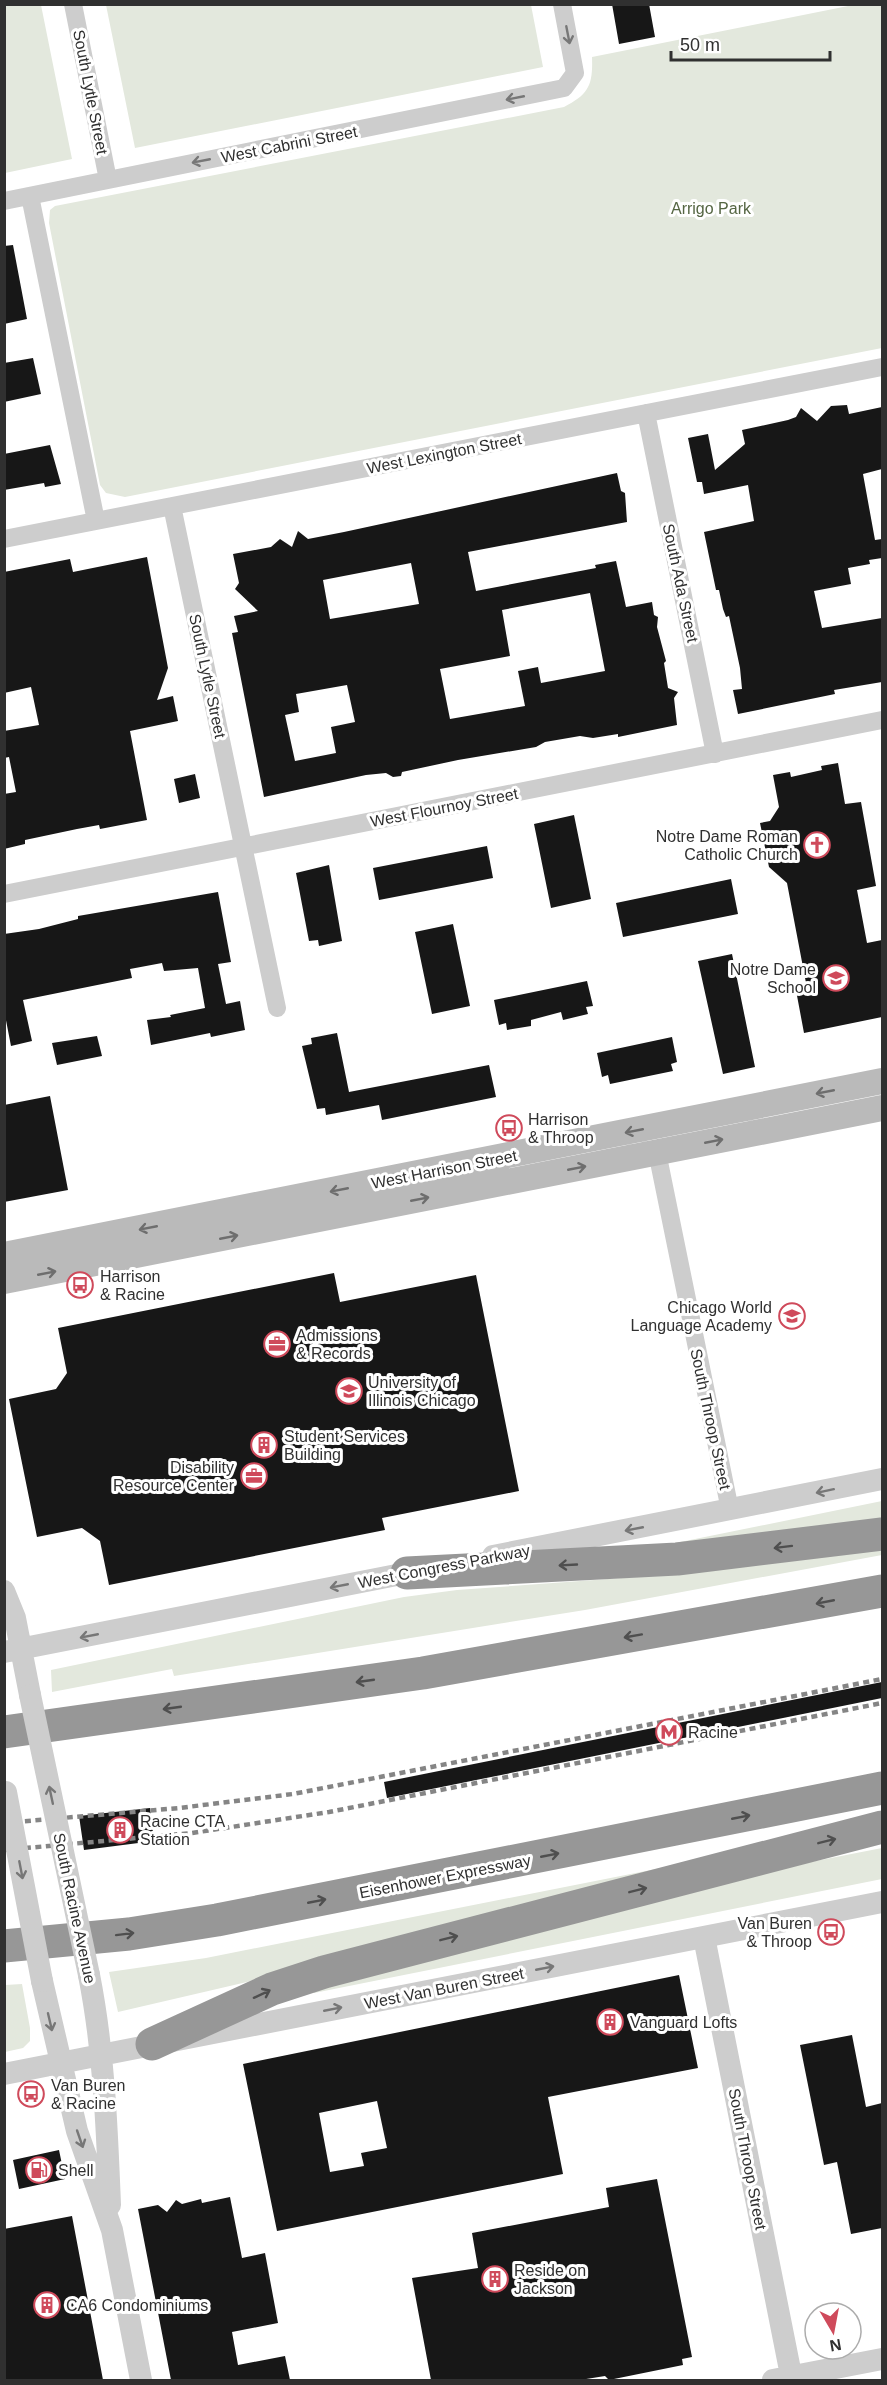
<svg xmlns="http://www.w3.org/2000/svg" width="887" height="2385" viewBox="0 0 887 2385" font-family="Arial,sans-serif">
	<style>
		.green { fill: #e3e8dd }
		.building { fill: #171717; fill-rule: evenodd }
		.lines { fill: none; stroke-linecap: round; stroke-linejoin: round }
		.minor { stroke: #cdcdcd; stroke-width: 18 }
		.tertiary { stroke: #cdcdcd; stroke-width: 22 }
		.secondary { stroke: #bababa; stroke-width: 26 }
		.motorway { stroke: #979797; stroke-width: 33 }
		.rail { stroke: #858585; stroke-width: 4.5; stroke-dasharray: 6 4.5; stroke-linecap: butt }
		.tertiary-bridge { stroke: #cdcdcd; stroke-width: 22 }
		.oneway { stroke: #777 }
		.oneway2 { stroke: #6e6e6e }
		.oneway3 { stroke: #4f4f4f }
		.labels { text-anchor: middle; stroke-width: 6; stroke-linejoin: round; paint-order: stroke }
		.street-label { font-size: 16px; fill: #303030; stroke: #fff }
		.park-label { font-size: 16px; fill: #556643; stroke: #fff }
		.poi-label { font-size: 16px; fill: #303030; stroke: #fff; text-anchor: start }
	</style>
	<rect width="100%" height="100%" fill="#fff"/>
	<!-- green -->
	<path class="green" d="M5,4L41,5L72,159L5,173Z
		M858,4L882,5V348L125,497L106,493L100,485L49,223L50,210L55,206L564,107C589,94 593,85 592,57Z
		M106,5H531L543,67L135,148Z
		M882,1501V1523L626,1553Z
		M882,1547V1555L585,1610L174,1676L172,1669L52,1692L51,1670L404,1597L457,1590L691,1573Z
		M882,1848V1879L314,1993L313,1989L739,1876Z
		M661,1868L307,1961L247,1982L118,2012L109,1972L206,1958Z
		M22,1984L30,2028V2041L23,2048L5,2052V1985Z"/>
	<!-- building -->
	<path class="building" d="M612,4H649L655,37L619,44Z
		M13,245L27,319L4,324V246Z
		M33,358L41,394L4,402V363Z
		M847,405L849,414L882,407V469L863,474L875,540L882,539V558L869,560L870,564L848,568L851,584L814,591L822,628L882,618V682L834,690L835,694L738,714L733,690L742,689L740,668L729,616L726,617L723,609L719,590H716L704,532L754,521L748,485L704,494L702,482H697L688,438L708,434L715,470L745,444L742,430L788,420L796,417L801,408L817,421L831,406Z
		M50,445L61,484L45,487L44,483L4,490V454Z
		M617,473L621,491L625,493L627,522L468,552L476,591L596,568L595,565L616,561L626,607L652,602L654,615L658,617L657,627L666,661L664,663L668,688L678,692L674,698L677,725L618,737V734L593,738L580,736L545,742L536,747L458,760L402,772L401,776L393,777L386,773L366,775L264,797L232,633L238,632L234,616L258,611L235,589L239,583L233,554L271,547L280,539L292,547L298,531L308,539L344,532ZM411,563L419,604L330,619L323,580ZM590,593L605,671L541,683L538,667L518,671L525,706L450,719L440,669L510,656L502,610ZM347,685L355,722L331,727L336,753L295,761L285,715L299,712L296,694Z
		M147,557L168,668L157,700L173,696L178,721L130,731L147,820L100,829L99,825L77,829L25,840V844L4,849V794L16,792L9,757L4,758V731L39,725L31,687L4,693V572L70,559L73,572Z
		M838,763L845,804L861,802L876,886L857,890L867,943L882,940V1017L804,1033L795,985L806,983L787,883L769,867L760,823L770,821L779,807L773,775L790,772L791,777L822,770L821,766Z
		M195,774L200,798L179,803L174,779Z
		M574,815L591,899L551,908L534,824Z
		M487,846L493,878L379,900L373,868Z
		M329,865L342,941L319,946L318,940L309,941L296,873Z
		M731,879L738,914L623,937L616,903Z
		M218,892L231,962L218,964L226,1004L240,1001L245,1030L211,1037L210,1033L151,1045L147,1020L171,1017L170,1015L205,1008L198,968L164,971L162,963L130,969L132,978L23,1000L32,1041L11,1046L4,1010V934L39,929L78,919V916Z
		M453,924L470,1006L432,1014L415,932Z
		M732,954L755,1067L723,1074L698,961Z
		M587,981L593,1006L586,1007L588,1014L563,1020L561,1012L531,1020V1026L507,1030L506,1023L499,1025L494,1000Z
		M337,1033L349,1092L489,1065L496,1097L382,1120L379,1105L326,1115L325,1108L317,1109L302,1046L312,1044L311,1038Z
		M97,1036L102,1056L57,1065L52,1043Z
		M672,1037L677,1062L671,1064L673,1071L610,1084L608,1075L602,1077L597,1053Z
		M50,1096L68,1190L4,1202V1105Z
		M334,1273L340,1302L476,1275L519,1491L382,1518L385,1530L109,1585L100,1541L82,1528L37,1537L9,1399L56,1389L67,1373L58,1328Z
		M882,1682V1698L387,1798L384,1782Z
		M150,1808L154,1841L84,1850L79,1816Z
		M679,1975L698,2068L548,2097L563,2174L277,2231L243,2064ZM377,2101L387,2148L361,2153L364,2166L330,2172L319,2113Z
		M852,2035L866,2107L882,2103V2228L851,2234L837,2162L824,2165L800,2045Z
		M59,2150L65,2179L19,2189L13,2160Z
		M657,2179L692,2357L682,2359L683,2365L609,2380L605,2376L580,2380H431L412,2278L478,2268L472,2233L609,2207L606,2188Z
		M230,2197L242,2258L265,2253L278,2323L232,2332L238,2365L285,2356L290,2380H171L138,2209L158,2205L167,2212L176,2200L182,2204L201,2199L202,2203Z
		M72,2216L103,2380H4V2229Z"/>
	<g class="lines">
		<!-- minor -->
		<path class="minor" d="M73,4L108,180
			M30,196L96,521
			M4,201L564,88L575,73L562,4
			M646,413L715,754
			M172,506L277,1008
			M4,539L882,367
			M4,894L882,720
			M657,1152L730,1510"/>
		<!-- tertiary -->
		<path class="tertiary" d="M493,1556L882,1479
			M4,1591L15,1618L30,1695
			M4,1652L422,1570
			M704,1937L792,2380
			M89,1975C104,2051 107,2128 110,2205
			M42,1981L77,2131L112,2230L141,2380
			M4,2074L882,1902
			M773,2380L882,2359"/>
		<!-- secondary -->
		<path class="secondary" d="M4,1255L882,1081
			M4,1281L882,1108"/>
		<!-- motorway -->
		<path class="motorway" d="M407,1573L677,1559L882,1534
			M4,1732L423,1673L882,1591
			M4,1946L129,1934L217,1920L882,1788
			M152,2044L272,1989L324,1972L882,1827"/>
		<!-- rail -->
		<path class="rail" d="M4,1823L179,1808L293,1794L882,1679
			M4,1850L192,1833L329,1812L882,1703"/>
		<!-- tertiary-bridge -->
		<path class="tertiary-bridge" d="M30,1695L89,1975
			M6,1792L42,1981"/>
	</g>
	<!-- one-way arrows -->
	<defs><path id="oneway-shaft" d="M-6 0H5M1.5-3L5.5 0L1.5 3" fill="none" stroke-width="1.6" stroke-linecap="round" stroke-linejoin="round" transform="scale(1.5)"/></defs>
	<g class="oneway">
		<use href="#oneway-shaft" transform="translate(568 35) rotate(79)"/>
		<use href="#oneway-shaft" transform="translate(515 98) rotate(169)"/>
		<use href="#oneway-shaft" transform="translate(201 161) rotate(169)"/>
		<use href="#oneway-shaft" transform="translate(825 1491) rotate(168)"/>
		<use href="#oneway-shaft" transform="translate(634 1529) rotate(169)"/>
		<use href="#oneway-shaft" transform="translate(339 1586) rotate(169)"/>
		<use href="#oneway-shaft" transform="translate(89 1636) rotate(169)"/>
		<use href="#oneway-shaft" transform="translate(51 1795) rotate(-102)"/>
		<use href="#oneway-shaft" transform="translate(21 1870) rotate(79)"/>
		<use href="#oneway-shaft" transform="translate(545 1968) rotate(-11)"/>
		<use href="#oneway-shaft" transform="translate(333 2009) rotate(-11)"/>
		<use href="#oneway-shaft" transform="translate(50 2022) rotate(77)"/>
		<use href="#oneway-shaft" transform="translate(80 2139) rotate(71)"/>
	</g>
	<g class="oneway2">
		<use href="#oneway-shaft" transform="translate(825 1092) rotate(169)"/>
		<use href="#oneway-shaft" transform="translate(634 1131) rotate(169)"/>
		<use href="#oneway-shaft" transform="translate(714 1141) rotate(-11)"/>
		<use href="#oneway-shaft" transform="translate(577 1168) rotate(-11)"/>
		<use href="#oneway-shaft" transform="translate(339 1190) rotate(169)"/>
		<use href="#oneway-shaft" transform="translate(420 1199) rotate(-11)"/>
		<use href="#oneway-shaft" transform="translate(148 1228) rotate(169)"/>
		<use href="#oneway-shaft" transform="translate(229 1237) rotate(-11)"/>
		<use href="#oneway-shaft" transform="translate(47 1273) rotate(-11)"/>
	</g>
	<g class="oneway3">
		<use href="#oneway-shaft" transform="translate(783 1547) rotate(173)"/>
		<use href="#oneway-shaft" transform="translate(568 1565) rotate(177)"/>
		<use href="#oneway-shaft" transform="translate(825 1602) rotate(169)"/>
		<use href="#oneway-shaft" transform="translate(633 1636) rotate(170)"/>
		<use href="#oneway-shaft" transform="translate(365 1681) rotate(172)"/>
		<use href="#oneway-shaft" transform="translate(172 1708) rotate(172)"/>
		<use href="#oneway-shaft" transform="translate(741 1817) rotate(-11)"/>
		<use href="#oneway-shaft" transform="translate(827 1841) rotate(-14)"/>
		<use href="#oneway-shaft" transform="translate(550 1855) rotate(-11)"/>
		<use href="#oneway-shaft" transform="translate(638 1890) rotate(-14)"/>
		<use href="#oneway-shaft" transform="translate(317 1901) rotate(-11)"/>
		<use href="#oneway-shaft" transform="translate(125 1934) rotate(-7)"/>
		<use href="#oneway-shaft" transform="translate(449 1938) rotate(-14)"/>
		<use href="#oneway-shaft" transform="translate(262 1994) rotate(-25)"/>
	</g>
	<!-- icons -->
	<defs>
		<g id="church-ring" transform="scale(1.35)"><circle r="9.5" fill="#fff" stroke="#cf4a5b" stroke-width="1.5"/><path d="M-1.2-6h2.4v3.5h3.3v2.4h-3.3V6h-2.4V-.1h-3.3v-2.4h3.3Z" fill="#cf4a5b"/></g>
		<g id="school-ring" transform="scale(1.35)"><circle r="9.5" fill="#fff" stroke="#cf4a5b" stroke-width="1.5"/><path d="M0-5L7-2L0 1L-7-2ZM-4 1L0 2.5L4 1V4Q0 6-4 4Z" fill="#cf4a5b"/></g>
		<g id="bus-ring" transform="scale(1.35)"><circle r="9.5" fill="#fff" stroke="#cf4a5b" stroke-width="1.5"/><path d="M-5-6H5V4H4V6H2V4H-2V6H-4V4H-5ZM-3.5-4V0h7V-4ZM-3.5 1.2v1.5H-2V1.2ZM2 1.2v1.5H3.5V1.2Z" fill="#cf4a5b"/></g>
		<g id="office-ring" transform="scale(1.35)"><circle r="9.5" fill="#fff" stroke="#cf4a5b" stroke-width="1.5"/><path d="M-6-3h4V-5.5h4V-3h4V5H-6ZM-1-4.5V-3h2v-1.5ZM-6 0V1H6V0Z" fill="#cf4a5b"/></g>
		<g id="university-ring" transform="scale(1.35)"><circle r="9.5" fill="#fff" stroke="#cf4a5b" stroke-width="1.5"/><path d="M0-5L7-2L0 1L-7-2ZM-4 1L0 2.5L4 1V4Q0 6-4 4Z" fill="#cf4a5b"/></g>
		<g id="building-ring" transform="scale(1.35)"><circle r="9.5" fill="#fff" stroke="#cf4a5b" stroke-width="1.5"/><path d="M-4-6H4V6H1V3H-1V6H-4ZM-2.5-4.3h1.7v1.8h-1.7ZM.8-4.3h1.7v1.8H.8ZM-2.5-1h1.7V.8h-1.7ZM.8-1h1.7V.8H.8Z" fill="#cf4a5b"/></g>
		<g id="metro-ring" transform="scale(1.35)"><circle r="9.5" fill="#fff" stroke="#cf4a5b" stroke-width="1.5"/><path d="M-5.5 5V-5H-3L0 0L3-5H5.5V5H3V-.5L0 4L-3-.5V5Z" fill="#cf4a5b"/></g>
		<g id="fuel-ring" transform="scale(1.35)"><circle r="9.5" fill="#fff" stroke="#cf4a5b" stroke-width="1.5"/><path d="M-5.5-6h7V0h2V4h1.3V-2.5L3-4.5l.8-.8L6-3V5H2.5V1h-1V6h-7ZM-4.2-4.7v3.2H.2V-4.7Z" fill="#cf4a5b"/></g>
	</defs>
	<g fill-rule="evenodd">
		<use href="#church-ring" x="817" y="845"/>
		<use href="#school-ring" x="836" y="978"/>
		<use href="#bus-ring" x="509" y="1128"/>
		<use href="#bus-ring" x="80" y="1285"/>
		<use href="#school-ring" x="792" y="1316"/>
		<use href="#office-ring" x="277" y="1344"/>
		<use href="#university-ring" x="349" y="1391"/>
		<use href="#building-ring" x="264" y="1445"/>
		<use href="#office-ring" x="254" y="1476"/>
		<use href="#metro-ring" x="669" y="1732"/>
		<use href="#building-ring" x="120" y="1830"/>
		<use href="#bus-ring" x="831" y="1932"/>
		<use href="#building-ring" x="610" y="2022"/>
		<use href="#bus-ring" x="31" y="2094"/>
		<use href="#fuel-ring" x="39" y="2170"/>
		<use href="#building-ring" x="495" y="2279"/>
		<use href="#building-ring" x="47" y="2305"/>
	</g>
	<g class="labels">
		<!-- street labels -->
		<g class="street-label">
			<text transform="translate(91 92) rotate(79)" y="6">South Lytle Street</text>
			<text transform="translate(289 144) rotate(-11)" y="6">West Cabrini Street</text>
			<text transform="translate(444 453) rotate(-11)" y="6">West Lexington Street</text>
			<text transform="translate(681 583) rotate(78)" y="6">South Ada Street</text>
			<text transform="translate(208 676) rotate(78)" y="6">South Lytle Street</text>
			<text transform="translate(444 807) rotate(-11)" y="6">West Flournoy Street</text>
			<text transform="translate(444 1169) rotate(-11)" y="6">West Harrison Street</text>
			<text transform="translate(711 1419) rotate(78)" y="6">South Throop Street</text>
			<text transform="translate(444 1566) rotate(-11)" y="6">West Congress Parkway</text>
			<text transform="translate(445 1876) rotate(-11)" y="6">Eisenhower Expressway</text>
			<text transform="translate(75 1908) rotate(78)" y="6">South Racine Avenue</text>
			<text transform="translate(444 1988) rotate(-11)" y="6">West Van Buren Street</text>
			<text transform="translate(748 2159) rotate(79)" y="6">South Throop Street</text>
		</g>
		<!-- park labels -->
		<g class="park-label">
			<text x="711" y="214">Arrigo Park</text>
		</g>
		<!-- poi labels -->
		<g class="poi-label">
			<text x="798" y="842" text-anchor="end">Notre Dame Roman<tspan x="798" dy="18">Catholic Church</tspan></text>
			<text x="816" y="975" text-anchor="end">Notre Dame<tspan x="816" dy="18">School</tspan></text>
			<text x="528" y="1125">Harrison<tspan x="528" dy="18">&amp; Throop</tspan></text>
			<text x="100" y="1282">Harrison<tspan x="100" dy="18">&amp; Racine</tspan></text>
			<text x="772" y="1313" text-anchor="end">Chicago World<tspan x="772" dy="18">Language Academy</tspan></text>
			<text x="296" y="1341">Admissions<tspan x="296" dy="18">&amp; Records</tspan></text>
			<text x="368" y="1388">University of<tspan x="368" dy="18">Illinois Chicago</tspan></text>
			<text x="284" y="1442">Student Services<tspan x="284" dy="18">Building</tspan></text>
			<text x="234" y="1473" text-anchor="end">Disability<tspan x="234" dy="18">Resource Center</tspan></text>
			<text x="688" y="1738">Racine</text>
			<text x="140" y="1827">Racine CTA<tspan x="140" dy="18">Station</tspan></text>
			<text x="812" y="1929" text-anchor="end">Van Buren<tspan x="812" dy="18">&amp; Throop</tspan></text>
			<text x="630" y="2028">Vanguard Lofts</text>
			<text x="51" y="2091">Van Buren<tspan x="51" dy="18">&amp; Racine</tspan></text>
			<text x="58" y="2176">Shell</text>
			<text x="514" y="2276">Reside on<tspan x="514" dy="18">Jackson</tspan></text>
			<text x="66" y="2311">CA6 Condominiums</text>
		</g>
	</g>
	<!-- border -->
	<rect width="887" height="2385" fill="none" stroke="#303030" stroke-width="12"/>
	<!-- north arrow -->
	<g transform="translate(833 2331) rotate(170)"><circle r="28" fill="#ffffff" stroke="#acacac" stroke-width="1.5"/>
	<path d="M0-4.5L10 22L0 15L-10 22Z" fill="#cf4a5b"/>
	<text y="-9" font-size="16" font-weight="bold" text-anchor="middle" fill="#303030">N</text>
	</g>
	<!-- scale -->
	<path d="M671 51v9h159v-9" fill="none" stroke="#303030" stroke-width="3"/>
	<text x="680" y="51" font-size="18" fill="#303030" stroke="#ffffff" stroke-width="4.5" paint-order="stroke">50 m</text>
</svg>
